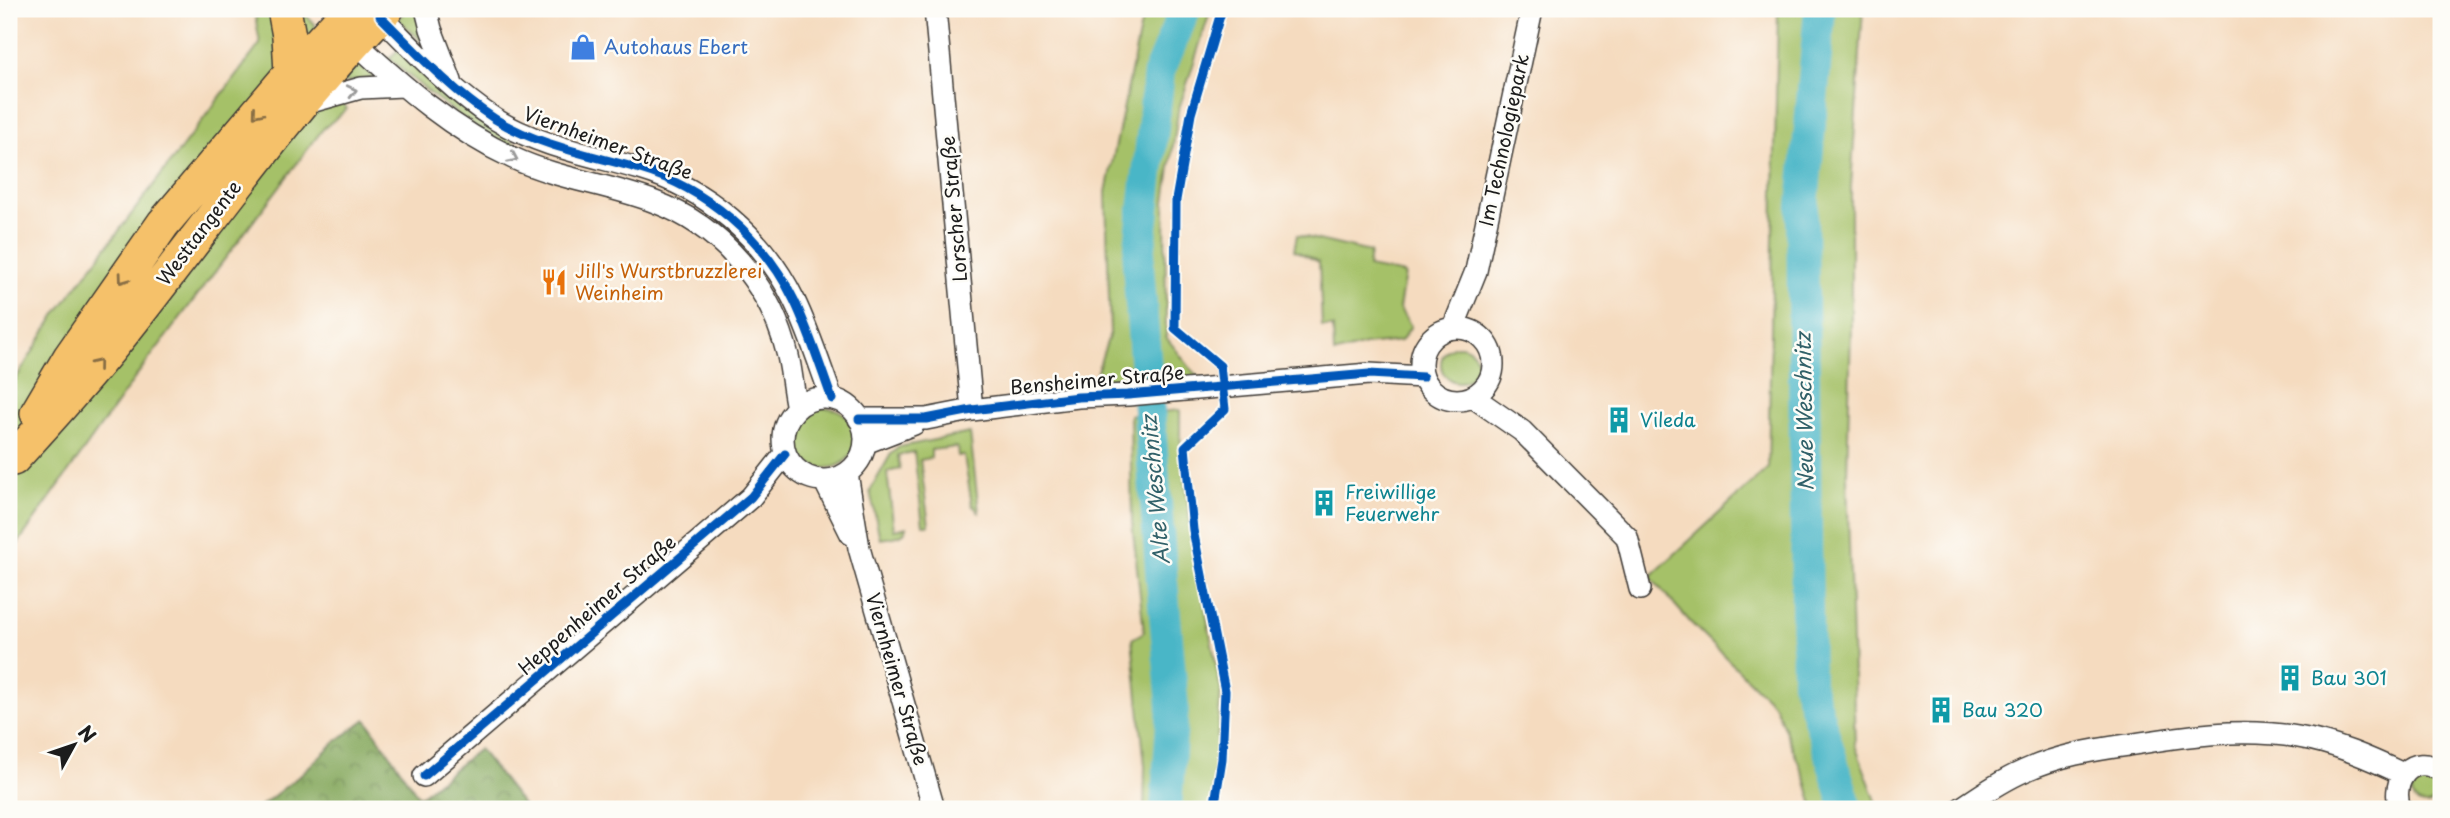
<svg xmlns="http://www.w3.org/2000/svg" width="2450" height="818" viewBox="0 0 2450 818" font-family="'Playpen Sans',sans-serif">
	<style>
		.grass { fill: #a5c167; stroke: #606e42; stroke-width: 2 }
		.forest { fill: url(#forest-crowns); stroke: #50623c; stroke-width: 2 }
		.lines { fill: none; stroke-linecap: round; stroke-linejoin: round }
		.river { stroke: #4ab6c7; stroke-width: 32 }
		.street-casing { stroke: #3d3934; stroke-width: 24 }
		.primary-casing { stroke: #3d3934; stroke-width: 36 }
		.street { stroke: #fff; stroke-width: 21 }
		.primary { stroke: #f5c16b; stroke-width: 33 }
		.cycleway-casing { stroke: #fdfcf7; stroke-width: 13 }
		.cycleway { stroke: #0057b8; stroke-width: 9 }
		.oneway { stroke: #999 }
		.oneway2 { stroke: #886e44 }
		.labels { text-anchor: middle; stroke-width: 5; stroke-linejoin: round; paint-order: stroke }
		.shop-label { font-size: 19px; fill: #366cbe; stroke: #fdfcf7; text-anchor: start }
		.street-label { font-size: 19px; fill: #1c1c1c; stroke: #fdfcf7 }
		.food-label { font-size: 19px; fill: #c56008; stroke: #fdfcf7; text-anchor: start }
		.culture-label { font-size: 19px; fill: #0d838f; stroke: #fdfcf7; text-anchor: start }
		.water-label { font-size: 21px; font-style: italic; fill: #316169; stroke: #fdfcf7 }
	</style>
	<defs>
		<pattern id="forest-crowns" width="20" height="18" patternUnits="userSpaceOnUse" patternTransform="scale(1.75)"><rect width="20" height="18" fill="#84a75c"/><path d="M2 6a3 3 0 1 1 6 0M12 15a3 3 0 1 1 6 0" fill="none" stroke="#6b874b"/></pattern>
	</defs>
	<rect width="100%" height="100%" fill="#fdfcf7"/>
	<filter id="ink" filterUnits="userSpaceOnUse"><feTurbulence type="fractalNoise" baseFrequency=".0143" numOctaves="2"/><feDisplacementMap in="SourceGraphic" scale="14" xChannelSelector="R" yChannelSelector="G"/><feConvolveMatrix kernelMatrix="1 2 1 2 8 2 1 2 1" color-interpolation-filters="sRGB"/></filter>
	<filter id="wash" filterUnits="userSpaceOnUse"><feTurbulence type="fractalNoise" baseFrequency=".00686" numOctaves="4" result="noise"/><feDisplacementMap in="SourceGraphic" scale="28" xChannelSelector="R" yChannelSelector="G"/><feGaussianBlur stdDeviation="1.57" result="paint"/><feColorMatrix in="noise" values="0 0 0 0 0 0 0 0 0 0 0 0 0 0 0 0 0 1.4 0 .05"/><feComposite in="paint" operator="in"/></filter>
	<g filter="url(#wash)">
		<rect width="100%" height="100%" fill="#f5dbbf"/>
		<!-- grass -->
		<path class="grass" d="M254,9H299L315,24L316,65L347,109L323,129L137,375L9,556V390L56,314L260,44Z
			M407,9H420L428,47L398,19Z
			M1147,9H1211L1178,112L1165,202L1166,337L1203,384L1091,389L1110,333L1106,192L1142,19Z
			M1778,9H1863L1851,186V327L1847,475L1855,745L1879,809H1814L1805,778L1775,706L1692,624L1650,577L1768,468Z
			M398,50L478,120L515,143L512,148C467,124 427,93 389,58Z
			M357,63L375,78L341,83Z
			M1297,235L1370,252L1368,267L1405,274L1399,308L1411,326L1401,341L1365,345L1334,354L1333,327H1322L1319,262L1294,250Z
			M1441 364a18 18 0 1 1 36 0a18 18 0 1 1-36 0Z
			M796 438a30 30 0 1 1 60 0a30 30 0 1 1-60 0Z
			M1180,410V435L1193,545L1221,690L1212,809H1144L1145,766L1132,639L1144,632L1132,522L1130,415Z
			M970,433L979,512L972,505L964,456H958L957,447L931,450V458L920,460L929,525H923L914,452L898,455L900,469L887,472L894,530L907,527C905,538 889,537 880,539L870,491L891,454L899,447Z
			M2412 792a13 13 0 1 1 26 0a13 13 0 1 1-26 0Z"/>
		<!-- forest -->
		<path class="forest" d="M366,719L419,797L479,749L526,809H257L298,777L333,744Z"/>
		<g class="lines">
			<!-- river -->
			<path class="river" d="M1820,9L1802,218L1808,683L1847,809
				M1166,809L1173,707L1161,569L1138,265L1159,72L1185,9"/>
		</g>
	</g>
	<g filter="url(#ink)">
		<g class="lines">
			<!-- street casing -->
			<g class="street-casing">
				<path id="street" d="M426,9L431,29L451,81
					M935,9L972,410
					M380,16C416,52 452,91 495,119C538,146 592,155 640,169C706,188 764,238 794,300C809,331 820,366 832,399
					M355,42C403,87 453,130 513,158C558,179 608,184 655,202C722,227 771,286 788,356C792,373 793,391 797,408
					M304,104L361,88L403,86
					M1421 364a36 36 0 1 1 72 0a36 36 0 1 1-72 0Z
					M1453,328L1476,271L1532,9
					M1473,397L1522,431L1627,537L1640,589
					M783 439a41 41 0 1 1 82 0a41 41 0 1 1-82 0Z
					M859,419H926L972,410L1078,397L1128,395L1369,374L1423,377
					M865,443L914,424
					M847,473L859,548L934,809
					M824,480L851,534
					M424,776L751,497L785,454
					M1960,809C1981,795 2001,781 2024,771C2057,756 2092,750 2128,745C2183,736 2241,727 2298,737C2335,743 2369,758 2403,774
					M2400,809C2390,780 2412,752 2441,771"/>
			</g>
			<!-- primary casing -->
			<g class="primary-casing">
				<path id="primary" d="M284,9L289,36L291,73
					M37,413L70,357L163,224L291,73L350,9
					M13,459C49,420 85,380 118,339C207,228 287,110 387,9"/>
			</g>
			<!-- street -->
			<use href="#street" class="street"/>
			<!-- primary -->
			<use href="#primary" class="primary"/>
			<!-- cycleway casing -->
			<g class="cycleway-casing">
				<path id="cycleway" d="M380,16C416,52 452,91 495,119C538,146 592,155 640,169C706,188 764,238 794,300C809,331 820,366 832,399
					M859,419H926L972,410L1078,397L1128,395L1369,374L1423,377
					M424,776L751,497L785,454
					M1214,809L1222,759L1225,691L1193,530L1185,447L1225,409L1220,366L1175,328L1176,200L1191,114L1222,9"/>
			</g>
			<!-- cycleway -->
			<use href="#cycleway" class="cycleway"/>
		</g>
		<!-- one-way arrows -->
		<defs><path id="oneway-chevron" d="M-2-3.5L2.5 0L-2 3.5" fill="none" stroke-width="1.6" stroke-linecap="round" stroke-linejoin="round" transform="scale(1.75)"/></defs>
		<g class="oneway">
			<use href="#oneway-chevron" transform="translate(352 91) rotate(-13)"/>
			<use href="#oneway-chevron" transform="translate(513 158) rotate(24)"/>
		</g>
		<g class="oneway2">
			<use href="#oneway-chevron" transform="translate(257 113) rotate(130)"/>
			<use href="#oneway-chevron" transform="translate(123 279) rotate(126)"/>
			<use href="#oneway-chevron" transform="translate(97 364) rotate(-51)"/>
		</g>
	</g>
	<!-- icons -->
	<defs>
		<g id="shop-bare" transform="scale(2.1)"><path d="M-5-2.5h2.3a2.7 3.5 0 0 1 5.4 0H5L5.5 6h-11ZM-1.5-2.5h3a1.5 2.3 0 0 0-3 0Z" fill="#3f7fe0" stroke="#fdfcf7" stroke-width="2.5" paint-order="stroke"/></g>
		<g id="restaurant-bare" transform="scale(2.1)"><path d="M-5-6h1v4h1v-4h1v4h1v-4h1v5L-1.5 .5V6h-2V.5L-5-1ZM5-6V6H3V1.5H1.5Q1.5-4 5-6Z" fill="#e8710a" stroke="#fdfcf7" stroke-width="2.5" paint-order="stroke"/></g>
		<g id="building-bare" transform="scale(2.1)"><path d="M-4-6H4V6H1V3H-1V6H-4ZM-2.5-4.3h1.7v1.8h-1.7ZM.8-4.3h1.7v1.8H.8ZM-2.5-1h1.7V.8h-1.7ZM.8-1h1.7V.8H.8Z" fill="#0f9aa8" stroke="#fdfcf7" stroke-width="2.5" paint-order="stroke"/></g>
	</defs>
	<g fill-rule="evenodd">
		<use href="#shop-bare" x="583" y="47"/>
		<use href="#restaurant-bare" x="554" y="282"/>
		<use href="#building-bare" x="1619" y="420"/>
		<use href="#building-bare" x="1324" y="503"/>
		<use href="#building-bare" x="2290" y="678"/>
		<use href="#building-bare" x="1941" y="710"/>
	</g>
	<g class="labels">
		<!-- shop labels -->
		<g class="shop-label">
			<text x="604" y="54">Autohaus Ebert</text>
		</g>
		<!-- street labels -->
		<g class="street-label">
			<text transform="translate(1504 140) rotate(-78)" y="7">Im Technologiepark</text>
			<text transform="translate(608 143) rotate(20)" y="7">Viernheimer Straße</text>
			<text transform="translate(954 209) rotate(-95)" y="7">Lorscher Straße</text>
			<text transform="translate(199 233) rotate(-53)" y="7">Westtangente</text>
			<text transform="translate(1097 380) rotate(-5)" y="7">Bensheimer Straße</text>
			<text transform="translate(597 605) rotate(-41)" y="7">Heppenheimer Straße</text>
			<text transform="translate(897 679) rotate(74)" y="7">Viernheimer Straße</text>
		</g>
		<!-- food labels -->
		<g class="food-label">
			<text x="575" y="278">Jill's Wurstbruzzlerei<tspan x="575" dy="22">Weinheim</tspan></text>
		</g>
		<!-- culture labels -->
		<g class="culture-label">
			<text x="1640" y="427">Vileda</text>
			<text x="1345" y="499">Freiwillige<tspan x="1345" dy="22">Feuerwehr</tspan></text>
			<text x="2311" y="685">Bau 301</text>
			<text x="1962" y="717">Bau 320</text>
		</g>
		<!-- water labels -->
		<g class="water-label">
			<text transform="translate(1805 412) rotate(-91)" y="7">Neue Weschnitz</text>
			<text transform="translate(1156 490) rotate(-95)" y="7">Alte Weschnitz</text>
		</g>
	</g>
	<!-- margin -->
	<rect width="2450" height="818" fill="none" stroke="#fdfcf7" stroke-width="35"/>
	<!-- north arrow -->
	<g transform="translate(74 745) rotate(50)" stroke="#fdfcf7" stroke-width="5" paint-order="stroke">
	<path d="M0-5L12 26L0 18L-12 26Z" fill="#1c1c1c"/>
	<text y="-10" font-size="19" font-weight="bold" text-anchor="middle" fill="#1c1c1c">N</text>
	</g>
</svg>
